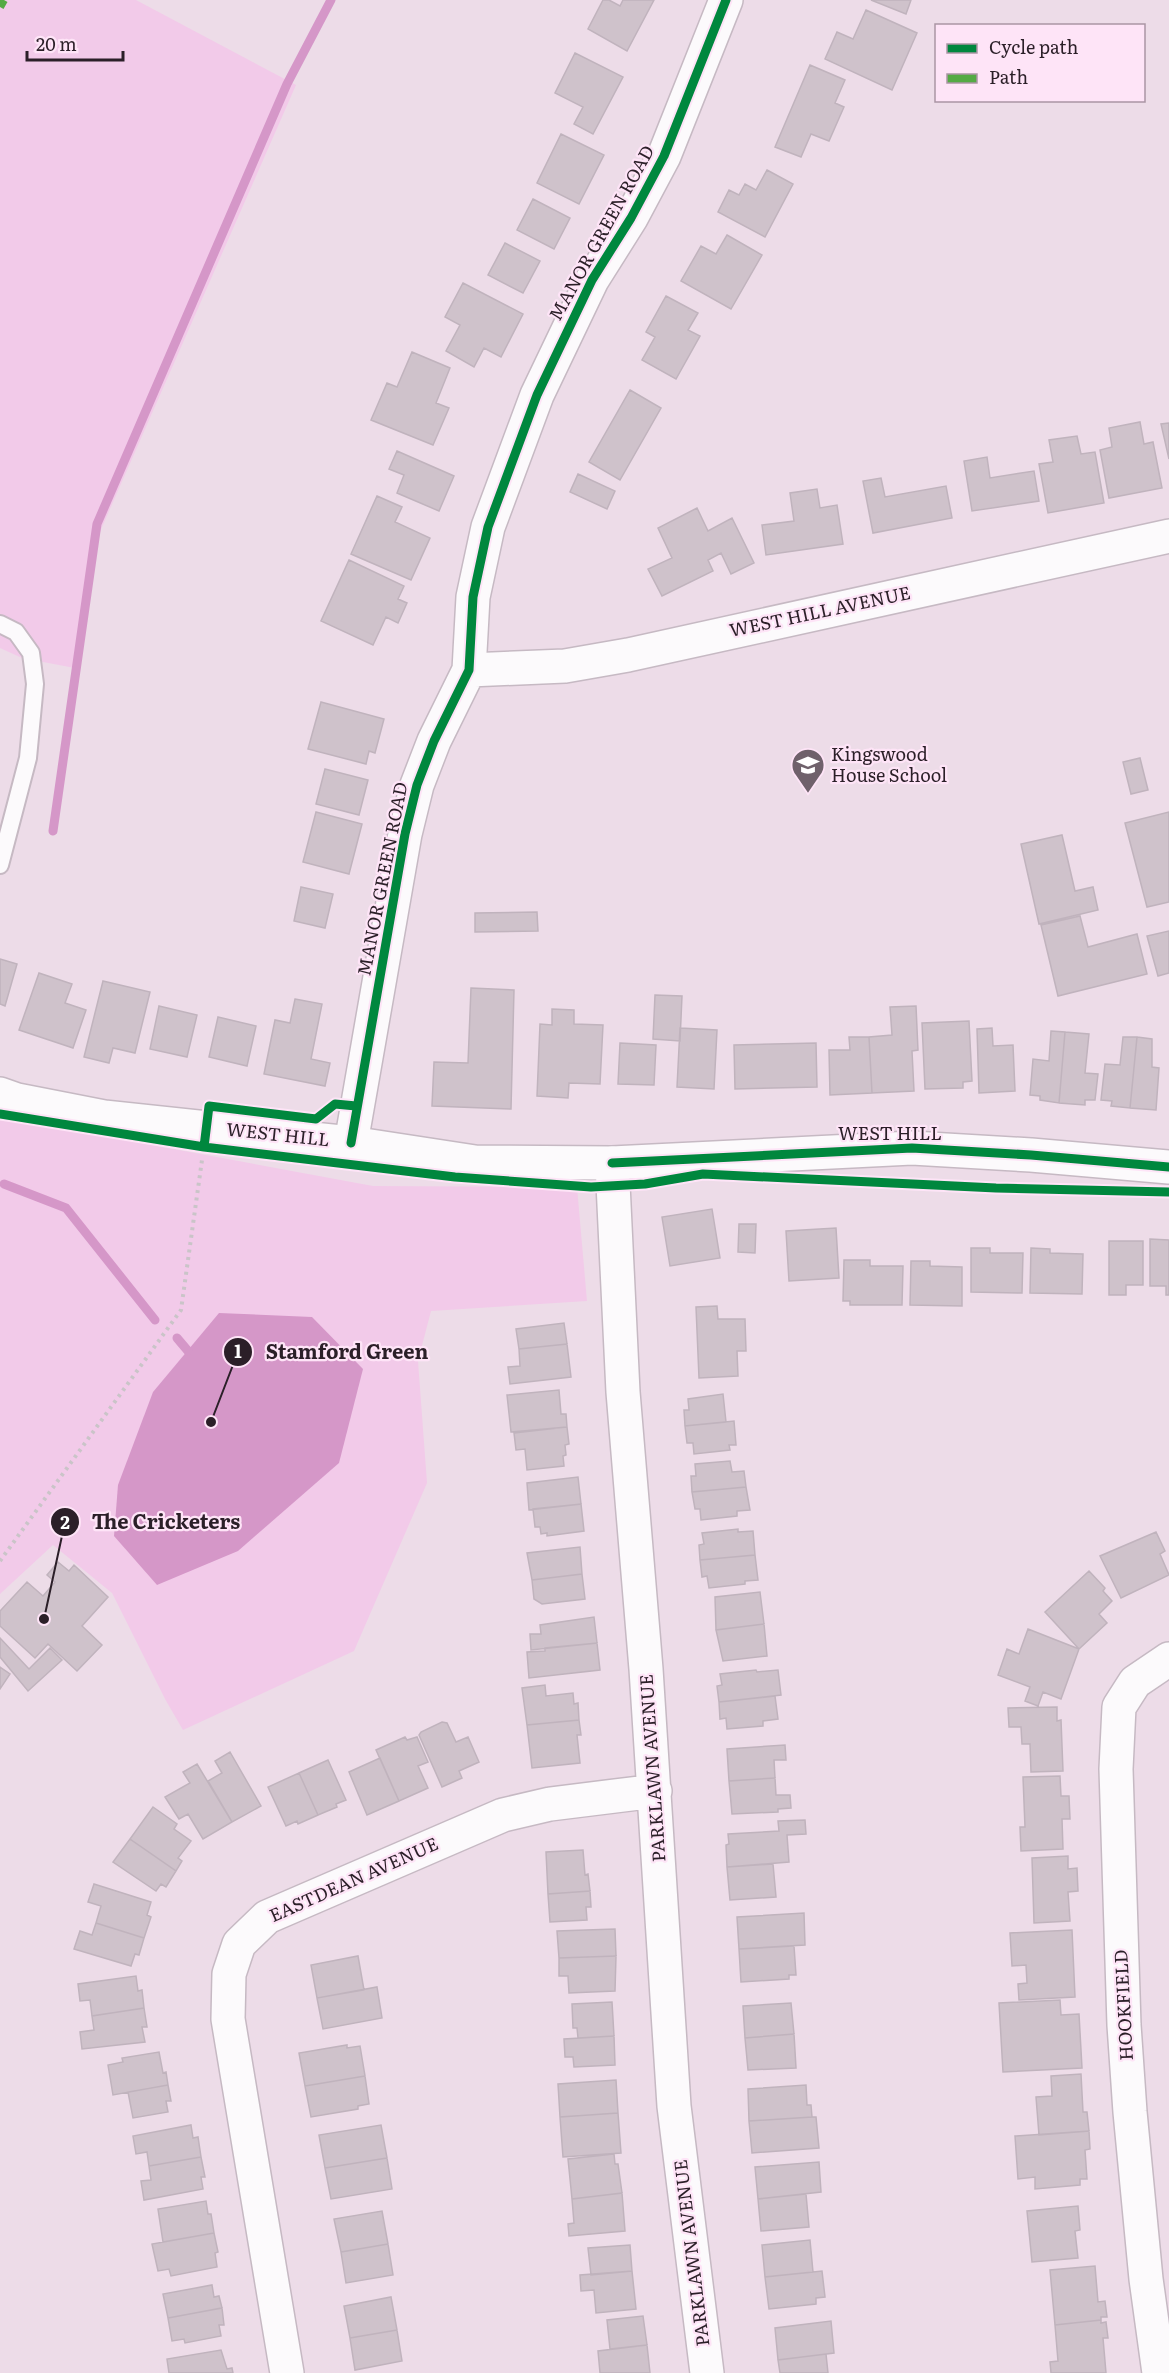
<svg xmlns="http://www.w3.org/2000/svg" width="1169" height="2373" viewBox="0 0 1169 2373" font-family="Literata,serif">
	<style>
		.green { fill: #f2cae9 }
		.water { fill: #d597c8 }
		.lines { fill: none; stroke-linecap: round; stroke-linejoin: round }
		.stream { stroke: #d597c8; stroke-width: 9 }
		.building { fill: #cfc2cb; stroke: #c0b3bd; stroke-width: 1.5 }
		.lane-casing { stroke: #c6b9c3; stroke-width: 20 }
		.street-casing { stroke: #c6b9c3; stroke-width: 36 }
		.secondary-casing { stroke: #c6b9c3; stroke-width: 36 }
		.path { stroke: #cac4c8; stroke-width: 4; stroke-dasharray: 3 4.5; stroke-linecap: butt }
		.lane { stroke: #fcfafc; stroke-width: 16 }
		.street { stroke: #fcfafc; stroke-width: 33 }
		.secondary { stroke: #fcfafc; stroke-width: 33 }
		.quiet { stroke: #54aa44; stroke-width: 8; stroke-dasharray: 15 8; stroke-linecap: butt }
		.cycleway-casing { stroke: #fee4f7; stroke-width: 13 }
		.cycleway { stroke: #00873e; stroke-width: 9 }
		.labels { text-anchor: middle; stroke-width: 4.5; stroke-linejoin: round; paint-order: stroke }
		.street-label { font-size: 18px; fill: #2b1f28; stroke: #fee4f7 }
		.poi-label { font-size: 18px; fill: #2b1f28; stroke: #fee4f7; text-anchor: start }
		.leader { fill: none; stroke: #2b1f28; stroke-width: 2 }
		.callout-dot { fill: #2b1f28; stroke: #fee4f7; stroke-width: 2 }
		.mark-label { font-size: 18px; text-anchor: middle; font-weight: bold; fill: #fff }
		.callout-label { font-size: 20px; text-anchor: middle; font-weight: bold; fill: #2b1f28; stroke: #fee4f7; stroke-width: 4.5; stroke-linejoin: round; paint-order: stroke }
	</style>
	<rect width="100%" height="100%" fill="#eddce8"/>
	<!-- green -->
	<path class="green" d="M0,0H136L296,85L99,534L80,669L22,658L0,648Z
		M0,1117L373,1186L577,1187L587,1301L431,1311L418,1361L427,1483L354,1651L183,1730L165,1699L112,1593L53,1545L0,1594Z"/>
	<!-- water -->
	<path class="water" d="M219,1313L312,1317L363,1369L339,1463L238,1551L157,1585L114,1536L118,1485L153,1392Z"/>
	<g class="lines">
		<!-- stream -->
		<path class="stream" d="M53,831L97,524L287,84L331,0
			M4,1184L66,1208L155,1320
			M177,1338L188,1351"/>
	</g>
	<!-- building -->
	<path class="building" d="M603,0H609L620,6L623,0H654L627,51L588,29Z
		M871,0H911L906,14Z
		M866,10L917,33L892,90L825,59L837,32L853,39Z
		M575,53L623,77L593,134L574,124L583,107L555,93Z
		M810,65L845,80L835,103L844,107L829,141L811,134L801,157L775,147Z
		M561,134L604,155L579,204L537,183Z
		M767,170L793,184L765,237L718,212L729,190L739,195L745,184L756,190Z
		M533,199L570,218L554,249L517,230Z
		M727,235L762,255L731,309L681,281L701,246L716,254Z
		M505,243L540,261L523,293L488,275Z
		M463,283L523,314L501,357L484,348L474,367L446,351L460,325L445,317Z
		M666,296L698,313L688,330L700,336L676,379L642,360L655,337L646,332Z
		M412,352L450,368L436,403L449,408L433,445L371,420L387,383L397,387Z
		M630,390L661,408L620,480L589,462Z
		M1140,422L1144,444L1153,442L1162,488L1109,498L1100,450L1112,447L1109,428Z
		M1169,423V459L1161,424Z
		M1077,436L1081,454L1095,452L1104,503L1048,513L1039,464L1053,462L1049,440Z
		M397,451L454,476L439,511L397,493L404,475L389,469Z
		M987,457L990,478L1034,471L1039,501L972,511L964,461Z
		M578,474L615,491L607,509L570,492Z
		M881,478L885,497L946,486L952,518L873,533L863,481Z
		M817,489L820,508L837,505L843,544L766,555L762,525L794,521L790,493Z
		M377,496L402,507L395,522L430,538L411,580L351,554Z
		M697,508L708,531L732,518L754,563L731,574L721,553L708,560L713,571L662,596L648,569L672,558L658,528Z
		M349,560L404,586L398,599L407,603L398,623L386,617L373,645L321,621Z
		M321,702L384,719L375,753L369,751L366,764L308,749Z
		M1140,758L1148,790L1131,794L1123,762Z
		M325,769L368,780L359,815L316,804Z
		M316,812L362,824L349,874L303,862Z
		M1169,812V902L1147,907L1125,823Z
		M1062,835L1075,891L1093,887L1098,910L1039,924L1021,844Z
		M301,887L333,894L325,928L294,921Z
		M537,912L538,931L475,932V913Z
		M1080,916L1088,947L1137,934L1147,974L1058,996L1041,925Z
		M1169,931V973L1158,976L1147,936Z
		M0,959L17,964L5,1006L0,1004Z
		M39,973L72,984L65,1003L86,1010L73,1048L19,1030Z
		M103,981L150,992L135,1053L113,1048L109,1063L84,1057Z
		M471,988L514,990L511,1109L432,1106L434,1062L468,1063Z
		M655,995L682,996L680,1041L653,1039Z
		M295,999L322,1004L311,1059L330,1063L325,1086L264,1074L275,1020L290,1023Z
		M159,1006L197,1015L187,1057L150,1049Z
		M916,1006L918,1050L912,1051L914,1091L872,1093L869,1037L892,1035L890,1007Z
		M552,1009L574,1010V1024L603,1025L600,1084L569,1083L568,1098L537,1096L540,1024L552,1025Z
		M218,1017L256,1026L247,1066L209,1057Z
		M969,1021L972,1081L963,1082V1088L925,1089L922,1023Z
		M680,1028L717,1030L714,1089L677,1087Z
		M992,1028L993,1046L1013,1045L1015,1091L979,1093L977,1029Z
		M1051,1031L1065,1032L1059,1103L1040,1100V1096L1030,1095L1033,1059L1049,1061Z
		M1065,1032L1089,1034L1085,1073L1098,1074L1095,1100H1085V1105L1059,1103Z
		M849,1037H869L872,1093L830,1095L829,1050H850Z
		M1123,1037H1137L1130,1108L1111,1106L1112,1101L1101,1100L1105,1064L1120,1065Z
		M1137,1037L1152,1039V1067L1159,1068L1156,1110L1130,1108Z
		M620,1043L656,1045L654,1085L618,1084Z
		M816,1043L817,1087L735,1089L734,1045Z
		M712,1209L720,1258L670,1266L662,1217Z
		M739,1224H756L755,1253L738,1252Z
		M836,1228L839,1278L789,1281L786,1231Z
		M1150,1239L1169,1240V1295H1166V1286H1150Z
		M1109,1241H1143V1285H1126V1295H1109Z
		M971,1248H990V1253H1023L1022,1293L971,1292Z
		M1031,1248L1050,1249V1253L1083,1254L1082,1294L1030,1293Z
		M844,1260H870V1266H903L902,1305H850V1301H843Z
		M911,1261H930V1266L962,1267V1306L910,1305Z
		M717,1306L718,1319H745L746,1351H737L738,1376L699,1378L696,1307Z
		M564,1323L567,1344L519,1349L516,1329Z
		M567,1344L571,1377L510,1384L508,1367L520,1366L519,1349Z
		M559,1390L561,1414H566L567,1427L511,1432L507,1395Z
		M723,1394L726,1422L685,1426L684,1410H689L688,1399Z
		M734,1421L736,1445H729L730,1450L694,1454L693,1443H687L685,1426Z
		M567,1427L569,1444L565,1445L566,1455L563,1456L564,1466L527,1470L525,1449L516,1450L514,1433Z
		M730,1461L732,1472L744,1471L746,1487L692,1492L691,1476H696L695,1464Z
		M578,1477L581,1504L529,1510L527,1483Z
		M746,1487L750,1510L737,1511V1516L701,1520L700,1509H695L692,1492Z
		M581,1504L584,1531L547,1536V1533L541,1534L540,1527H535L533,1509Z
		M738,1529V1532L753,1531L755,1555L700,1560L699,1545L704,1544L702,1533Z
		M1156,1532L1165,1551L1160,1554L1169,1575L1121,1598L1100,1556Z
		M580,1547L582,1574L532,1580L527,1553Z
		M755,1555L758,1580L745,1581V1584L709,1588L707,1576L702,1577L700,1560Z
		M58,1562L69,1571L74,1565L108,1597L82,1626L102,1645L77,1671L48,1644L35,1658L0,1626V1611L27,1582L43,1596L55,1582L47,1575Z
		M1089,1571L1105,1588L1103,1591L1112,1601L1099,1614L1107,1623L1079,1649L1045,1612Z
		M582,1574L585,1599L542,1604L534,1599L532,1580Z
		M760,1592L764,1624L716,1630L715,1597Z
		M594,1617L597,1643L531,1650L530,1634H541L540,1625Z
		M764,1624L767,1656L723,1661L716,1630Z
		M1028,1629L1079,1649L1061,1699L1043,1692L1038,1706L1025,1701L1030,1687L998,1675L1007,1649L1019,1654Z
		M0,1638L29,1669L50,1648L62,1660L28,1691L0,1657Z
		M597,1643L600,1670L529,1678L527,1652L545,1651V1648Z
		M0,1667L10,1674L0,1689Z
		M756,1670L757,1672L778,1670L781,1695L719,1702L717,1686L722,1685L720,1674Z
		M545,1685L546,1696L573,1693L574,1704L578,1703L579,1720L527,1725L522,1688Z
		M775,1696L778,1719L763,1721V1726L727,1729L726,1718L720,1719L719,1702Z
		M1057,1707V1721L1061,1720L1063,1771L1031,1772L1030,1744H1022L1021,1727H1009L1008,1708Z
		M579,1720L581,1735H577L580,1763L532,1768L527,1725Z
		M442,1722L447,1723L456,1742L468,1737L479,1762L459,1771L462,1778L442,1787L419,1735L421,1732Z
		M405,1737L407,1740L417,1737L428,1762L418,1766L428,1788L399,1801L376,1750Z
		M785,1745L786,1760H774L775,1778L729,1781L727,1749Z
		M230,1752L261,1806L232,1822L208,1781L222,1773L215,1761Z
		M380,1758L399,1801L367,1815L349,1772Z
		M328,1760L346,1800L336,1804L337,1807L318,1815L299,1773Z
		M197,1764L232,1822L203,1839L188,1814L179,1819L165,1797L190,1783L183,1772Z
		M299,1773L318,1815L298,1824L297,1821L286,1826L268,1787Z
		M1060,1776L1061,1796H1069L1070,1819H1062L1063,1849L1021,1851L1020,1827H1025L1023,1777Z
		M775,1778L776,1795H790L791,1808L778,1809V1812L732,1814L729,1781Z
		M153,1807L177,1824L174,1829L191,1841L178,1858L182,1861L176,1871L130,1839Z
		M805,1820L806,1834L787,1835L789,1862L727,1867L726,1845L729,1844L728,1834L779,1831L778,1821Z
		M130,1839L176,1871L166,1887L161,1884L156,1891L113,1862Z
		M583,1850L585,1875L588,1874L590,1891L548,1894L546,1852Z
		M1068,1856V1869L1077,1868L1078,1891L1068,1892L1070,1921L1034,1923L1032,1858Z
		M773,1864L776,1897L730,1900L727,1867Z
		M94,1884L151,1902L147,1915L151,1917L144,1938L96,1923L101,1906L88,1902Z
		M590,1891L591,1907H586L587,1920L550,1922L548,1894Z
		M804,1913L805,1945L739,1949L737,1917Z
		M96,1923L144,1938L139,1955L135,1954L131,1966L74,1949L80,1931L92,1935Z
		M615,1929L616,1956L559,1958L557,1931Z
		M1072,1930L1075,1997L1019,2000L1018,1984L1027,1983L1026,1965L1012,1966L1010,1933Z
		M794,1946L796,1975H789V1979L741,1982L739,1949Z
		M358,1956L364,1990L317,1998L311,1965Z
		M616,1956L615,1991L569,1993L568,1976H559V1958Z
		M136,1976L138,1991L142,1990L144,2008L92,2016L90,2000L80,2001L78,1984Z
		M377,1987L382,2018L323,2029L317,1998Z
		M1060,2000L1061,2015L1079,2014L1082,2068L1003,2072L999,2003Z
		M612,2002L614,2036L578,2038L577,2028H573L572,2004Z
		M791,2003L794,2034L745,2038L743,2006Z
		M144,2008L147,2027H142L145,2042L82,2049L80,2032L94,2030L92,2016Z
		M794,2034L796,2068L748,2070L745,2038Z
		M614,2036L615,2065L574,2067L573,2057H565L564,2039Z
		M347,2045V2048L360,2046L365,2076L305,2086L299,2053Z
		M159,2052L163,2073L166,2072L168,2085L113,2095L108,2065L123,2062L122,2058Z
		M1081,2074L1083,2112H1087L1089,2131L1039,2135L1036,2097L1052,2096L1051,2076Z
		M365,2076L369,2104L358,2106V2109L311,2117L305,2086Z
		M616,2080L618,2113L560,2117L558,2084Z
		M168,2085L171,2101H166L168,2112L133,2118L128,2092Z
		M806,2085L807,2105H811L812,2117L749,2121L748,2089Z
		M618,2113L621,2153L563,2157L560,2117Z
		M812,2117H816L819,2148L752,2153L749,2121Z
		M191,2125L193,2138L198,2137L201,2157L149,2166L147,2152L136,2154L133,2136Z
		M381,2125L387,2158L325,2168L319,2135Z
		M1089,2131L1090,2149L1085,2150L1087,2179H1080V2185L1035,2189V2177L1018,2179L1015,2136Z
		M614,2154L615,2164H618L622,2193L572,2199L568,2159Z
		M201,2157L205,2177H201L203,2189L144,2200L141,2181L151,2180L149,2166Z
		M387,2158L392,2189L331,2199L325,2168Z
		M819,2162L821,2192L758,2199L755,2167Z
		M622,2193L625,2231L569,2236L568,2224L574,2223L572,2199Z
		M806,2194L809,2227L761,2231L758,2199Z
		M206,2201L208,2214H211L214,2233L163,2242L158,2209Z
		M1078,2206L1080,2230L1075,2231L1078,2258L1032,2262L1027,2211Z
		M382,2211L388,2244L341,2252L334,2219Z
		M214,2233L218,2252L215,2253L217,2267L171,2276L169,2269L158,2271L152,2244Z
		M810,2240L813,2272L765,2277L762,2245Z
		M388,2244L393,2275L346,2283L341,2252Z
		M630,2245L632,2271L591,2275L588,2248Z
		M1095,2266L1098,2302L1105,2301L1107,2317H1101V2320L1055,2325L1050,2270Z
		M632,2271L636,2309L596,2313L594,2290L581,2291L580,2275Z
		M822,2271L825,2297L816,2298V2304L769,2309L765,2277Z
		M212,2285L214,2297L219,2296L222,2308L168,2318L163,2294Z
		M391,2297L397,2330L350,2338L344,2306Z
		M222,2308L224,2325H219L221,2336L185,2343L184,2339L172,2341L168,2318Z
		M643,2316L647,2345L610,2349L607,2320Z
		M1101,2320V2323L1106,2322L1108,2338H1103L1106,2373H1051L1050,2362L1058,2361L1055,2325Z
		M831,2321L834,2353L778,2360L775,2328Z
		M397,2330L402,2361L355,2370L350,2338Z
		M647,2345L650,2373H600L598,2351Z
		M221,2350L227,2369L232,2368L233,2373H169L167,2359Z
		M826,2354L828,2373H780L778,2360Z"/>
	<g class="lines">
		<!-- lane casing -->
		<g class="lane-casing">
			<path id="lane" d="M0,624L16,632L31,653L35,684L28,758L0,865"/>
		</g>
		<!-- street casing -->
		<g class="street-casing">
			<path id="street" d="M469,670L565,666L628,655L1169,536
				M351,1143L405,834L417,785L434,741L469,670L473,597L488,527L537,395L592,280L631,218L664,156L726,0
				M612,1163L623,1392L646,1669L674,2106L707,2373
				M287,2373L228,2019L229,1974L239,1944L267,1917L503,1815L550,1804L655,1791
				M1159,2373L1146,2279L1130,2112L1124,2025L1116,1769L1119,1707L1135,1682L1169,1659"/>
		</g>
		<!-- secondary casing -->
		<g class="secondary-casing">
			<path id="secondary" d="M0,1094L17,1100L104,1117L351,1143L475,1162L612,1163L912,1148L1031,1155L1169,1167"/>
		</g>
		<!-- path -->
		<path class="path" d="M0,1561L181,1310L202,1160"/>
		<!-- lane -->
		<use href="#lane" class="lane"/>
		<!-- street -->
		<use href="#street" class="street"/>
		<!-- secondary -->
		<use href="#secondary" class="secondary"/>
		<!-- quiet -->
		<path class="quiet" d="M0,7L4,0"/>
		<!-- cycleway casing -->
		<g class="cycleway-casing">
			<path id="cycleway" d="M0,1114L204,1147L455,1177L591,1187L645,1184L703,1174L996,1188L1169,1192
				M351,1143L405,834L417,785L434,741L469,670L473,597L488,527L537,395L592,280L631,218L664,156L726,0
				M204,1147L209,1106L316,1119L335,1104L356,1106
				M612,1163L912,1148L1031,1155L1169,1167"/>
		</g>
		<!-- cycleway -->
		<use href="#cycleway" class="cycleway"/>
	</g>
	<!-- icons -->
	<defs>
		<g id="school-pin" transform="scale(1.725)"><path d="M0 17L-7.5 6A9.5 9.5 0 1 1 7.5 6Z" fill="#6f616b" stroke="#fee4f7"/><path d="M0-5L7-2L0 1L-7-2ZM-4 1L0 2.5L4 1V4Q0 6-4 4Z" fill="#fff"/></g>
	</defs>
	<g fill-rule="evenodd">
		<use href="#school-pin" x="808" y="765"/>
	</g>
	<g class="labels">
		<!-- street labels -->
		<g class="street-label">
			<text transform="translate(602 233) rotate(-61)" y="6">MANOR GREEN ROAD</text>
			<text transform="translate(820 612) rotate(-12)" y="6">WEST HILL AVENUE</text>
			<text transform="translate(383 879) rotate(-79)" y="6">MANOR GREEN ROAD</text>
			<text x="890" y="1140">WEST HILL</text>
			<text transform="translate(278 1135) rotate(6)" y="6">WEST HILL</text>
			<text transform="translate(653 1768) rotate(-94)" y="6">PARKLAWN AVENUE</text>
			<text transform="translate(354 1880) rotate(-24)" y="6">EASTDEAN AVENUE</text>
			<text transform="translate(1124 2005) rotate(-93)" y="6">HOOKFIELD</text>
			<text transform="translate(692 2253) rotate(-97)" y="6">PARKLAWN AVENUE</text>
		</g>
		<!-- poi labels -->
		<g class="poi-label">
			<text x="831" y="761">Kingswood<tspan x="831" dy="21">House School</tspan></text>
		</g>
	</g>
	<!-- callouts -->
	<path class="leader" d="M211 1422L238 1352M44 1619L65 1522"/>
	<g class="callout-dot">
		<circle cx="211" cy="1422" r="6"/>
		<circle cx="44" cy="1619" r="6"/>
		<circle cx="238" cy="1352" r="15"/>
		<circle cx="65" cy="1522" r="15"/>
	</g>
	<g class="mark-label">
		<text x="238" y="1358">1</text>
		<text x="65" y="1529">2</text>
	</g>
	<g class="callout-label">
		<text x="347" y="1359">Stamford Green</text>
		<text x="166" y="1529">The Cricketers</text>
	</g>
	<!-- legend -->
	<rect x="935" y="24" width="210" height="78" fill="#fee4f7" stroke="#aa95a4" stroke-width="1.5"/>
	<rect x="947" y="44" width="30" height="9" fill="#00873e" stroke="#aa95a4" stroke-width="1.5"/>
	<text x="989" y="54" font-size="18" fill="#2b1f28">Cycle path</text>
	<rect x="947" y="74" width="30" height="9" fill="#54aa44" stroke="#aa95a4" stroke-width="1.5"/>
	<text x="989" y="84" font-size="18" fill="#2b1f28">Path</text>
	<!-- scale -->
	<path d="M27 51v9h96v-9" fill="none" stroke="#2b1f28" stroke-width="3"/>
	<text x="36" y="51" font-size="18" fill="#2b1f28" stroke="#fee4f7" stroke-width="4.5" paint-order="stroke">20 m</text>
</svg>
